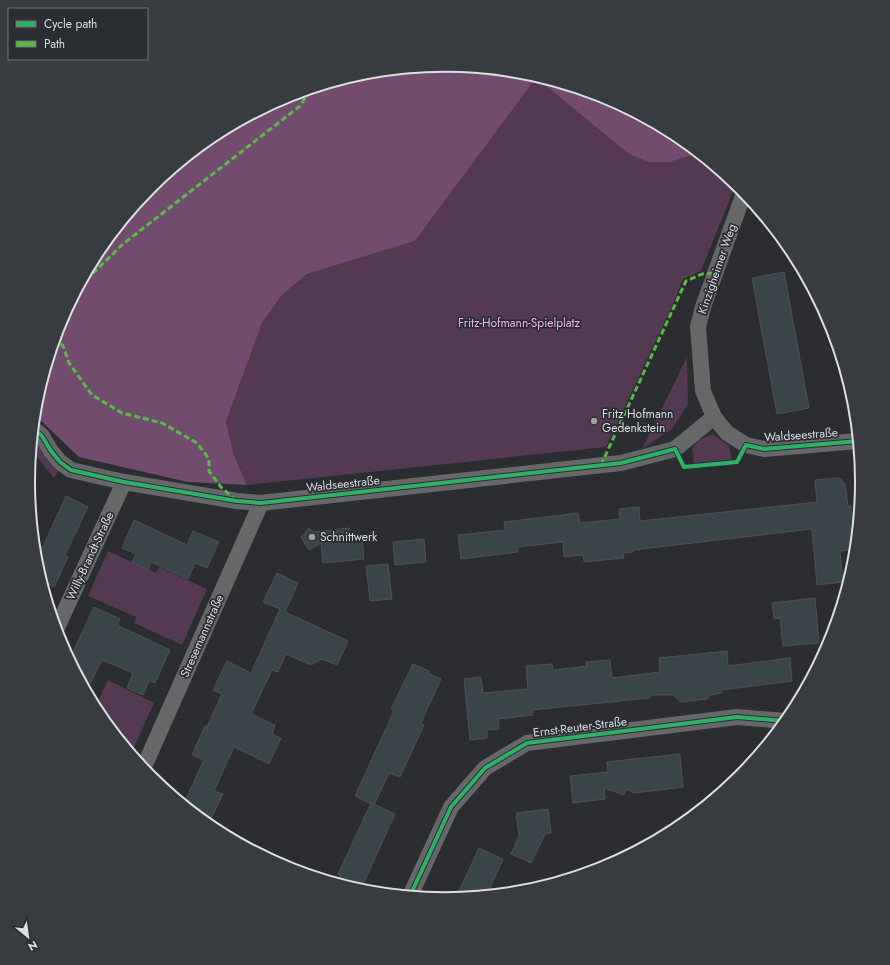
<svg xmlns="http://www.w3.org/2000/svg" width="890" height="965" viewBox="0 0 890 965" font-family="Jost,sans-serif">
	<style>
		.green { fill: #543952 }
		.forest { fill: #714c6f }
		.building { fill: #3a454a; stroke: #4e5052 }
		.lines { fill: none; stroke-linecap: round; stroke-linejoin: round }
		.street { stroke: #666768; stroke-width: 16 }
		.quiet { stroke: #58b947; stroke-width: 3; stroke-dasharray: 6 3; stroke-linecap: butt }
		.cycleway-casing { stroke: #2a2d31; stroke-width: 6 }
		.cycleway { stroke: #2db169; stroke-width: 4 }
		.poi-dot { fill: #9ea0a3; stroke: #2a2d31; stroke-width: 1.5 }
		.labels { text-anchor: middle; stroke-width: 3.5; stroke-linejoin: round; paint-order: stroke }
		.street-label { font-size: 12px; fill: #dcdee1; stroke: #2a2d31 }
		.park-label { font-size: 12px; fill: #f5b2ef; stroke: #2a2d31 }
		.poi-label { font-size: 12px; fill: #dcdee1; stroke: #2a2d31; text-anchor: start }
		.rim { fill: none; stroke: #dcdee1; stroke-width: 2 }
	</style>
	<rect width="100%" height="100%" fill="#2b2d30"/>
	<!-- green -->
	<path class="green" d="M536,78L629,154L647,162H671L697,153L736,184L701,271L683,279L673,304L606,447L247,485L234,455L226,422L262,323L282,295L307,274L415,241Z
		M687,357L688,404L672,429L642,449Z
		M713,434L729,446L732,460L694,464L692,448L699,440Z
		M33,437C38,443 39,446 43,453C47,460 53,466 58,471L54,478L31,450Z
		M108,551L156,573L159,567L207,589L182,645L134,623L136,617L88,596Z
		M108,680L154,703L131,754L98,714L95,707Z"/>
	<!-- forest -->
	<path class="forest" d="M445,66L527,74L605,97L677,136L697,153L671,162H647L629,154L536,78L415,241L307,274L282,295L262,323L226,422L234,455L247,485L188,482L79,457L35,415L36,401L60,323L98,251L150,187L214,136L286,97L364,73Z"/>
	<!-- building -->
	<path class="building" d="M784,272L809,408L777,414L752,278Z
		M840,478L845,484L848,506H851L856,548L855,549L840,551L843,582L817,585L812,529L633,550V552L623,553L624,558L584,562L583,555L564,557L563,542L517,547L518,552L461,559L458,535L505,530L504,522L578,513L580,523L620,519L619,509L639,507L640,521L817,502L815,480Z
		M66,496L88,507L65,555L68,557L54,587L41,580L36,562Z
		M134,520L187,545L193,531L219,542L207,568L195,563L188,579L151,562L148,570L132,562L136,554L122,548Z
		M309,528L314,532L349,528L350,538L362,537L364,559L323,563L321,543L309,550L301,537Z
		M424,539L426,562L395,565L393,542Z
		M388,564L392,599L370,601L366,566Z
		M277,573L298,583L285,612L348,641L337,665L322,659L311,665L286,654L278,672L272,670L251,714L275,725L272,734L281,738L269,764L234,747L214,791L223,794L209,823L201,819L189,809L192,802L186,799L204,760L192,755L205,726L207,727L222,694L213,690L227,661L251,673L280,609L263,602Z
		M815,598L819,643L783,646L780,618L774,619L772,603Z
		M94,607L120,619L117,625L170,650L155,683L149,681L143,695L127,688L133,673L102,660L86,692L69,660Z
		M727,651L728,666L790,658L792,681L722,690V693L710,695L707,699L681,702L673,695H650V698L532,710L533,715L498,719L499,729L487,730V738L470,740L464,679L481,677L483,693L528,689L526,666L552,664L553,670L587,666L586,662L610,660L612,678L660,672L659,658Z
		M413,664L429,671L428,673L441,679L421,723L424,725L400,777L389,773L374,805L355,796L394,711L391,709Z
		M680,754L683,787L634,793L626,789L624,795L604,788L605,799L573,803L570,776L608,772L607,762Z
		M371,803L395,814L360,891L337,883L341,875L338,874Z
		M548,809L551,833L545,834L531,863L511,854L519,836L516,813Z
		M479,848L503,859L487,895L456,898Z"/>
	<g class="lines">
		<!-- street -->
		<path class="street" d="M744,193L703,307L698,327L703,391L714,417L727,433L746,445L764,449L858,441
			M33,428L42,436L51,451L60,462L71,470L124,482L237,501L261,503L621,463L675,449L714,417
			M56,630L124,482
			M143,769L261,503
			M410,896L451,807L485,768L527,743L737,717L786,721"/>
		<!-- quiet -->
		<path class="quiet" d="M80,286L123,244L300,106L310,90
			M55,337L63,346L69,363L92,395L122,413L162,423L197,443L209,459V471L221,487L234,499
			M601,465L686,281L702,274L715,273"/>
		<!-- cycleway casing -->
		<g class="cycleway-casing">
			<path id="cycleway" d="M33,428L42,436L51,451L60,462L71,470L124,482L237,501L261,503L621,463L675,449L684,467L737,462L746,445L764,449L858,441
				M410,896L451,807L485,768L527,743L737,717L786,721"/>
		</g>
		<!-- cycleway -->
		<use href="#cycleway" class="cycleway"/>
	</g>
	<!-- markers -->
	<g class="poi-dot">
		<circle cx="594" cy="421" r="4"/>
		<circle cx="312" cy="537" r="4"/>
	</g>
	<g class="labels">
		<!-- street labels -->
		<g class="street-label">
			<text transform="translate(717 269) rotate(-71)" y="4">Kinzigheimer Weg</text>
			<text transform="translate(801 435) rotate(-4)" y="4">Waldseestraße</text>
			<text transform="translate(343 484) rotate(-6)" y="4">Waldseestraße</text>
			<text transform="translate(90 556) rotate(-65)" y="4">Willy-Brandt-Straße</text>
			<text transform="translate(202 636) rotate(-66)" y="4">Stresemannstraße</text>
			<text transform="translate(580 727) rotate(-7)" y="4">Ernst-Reuter-Straße</text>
		</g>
		<!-- park labels -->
		<g class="park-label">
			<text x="519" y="327">Fritz-Hofmann-Spielplatz</text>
		</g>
		<!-- poi labels -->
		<g class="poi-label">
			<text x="602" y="418">Fritz Hofmann<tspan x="602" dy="14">Gedenkstein</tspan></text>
			<text x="320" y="541">Schnittwerk</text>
		</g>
	</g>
	<!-- crop -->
	<path d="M0 0H890V965H0ZM35 482a410 410 0 1 1 820 0a410 410 0 1 1-820 0Z" fill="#383b3f" fill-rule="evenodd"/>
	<path class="rim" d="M35 482a410 410 0 1 1 820 0a410 410 0 1 1-820 0Z"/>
	<!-- legend -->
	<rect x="8" y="8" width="140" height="52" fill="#2a2d31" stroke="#717477"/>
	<rect x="16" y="21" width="20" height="6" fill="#2db169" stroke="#717477"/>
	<text x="44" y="28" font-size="12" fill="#dcdee1">Cycle path</text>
	<rect x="16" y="41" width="20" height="6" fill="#58b947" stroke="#717477"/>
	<text x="44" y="48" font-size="12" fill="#dcdee1">Path</text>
	<!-- north arrow -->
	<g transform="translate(28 937) rotate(151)" stroke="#2a2d31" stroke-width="3" paint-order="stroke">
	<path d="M0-3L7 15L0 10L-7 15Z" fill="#dcdee1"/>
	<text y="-6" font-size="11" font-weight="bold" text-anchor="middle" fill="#dcdee1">N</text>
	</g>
</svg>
